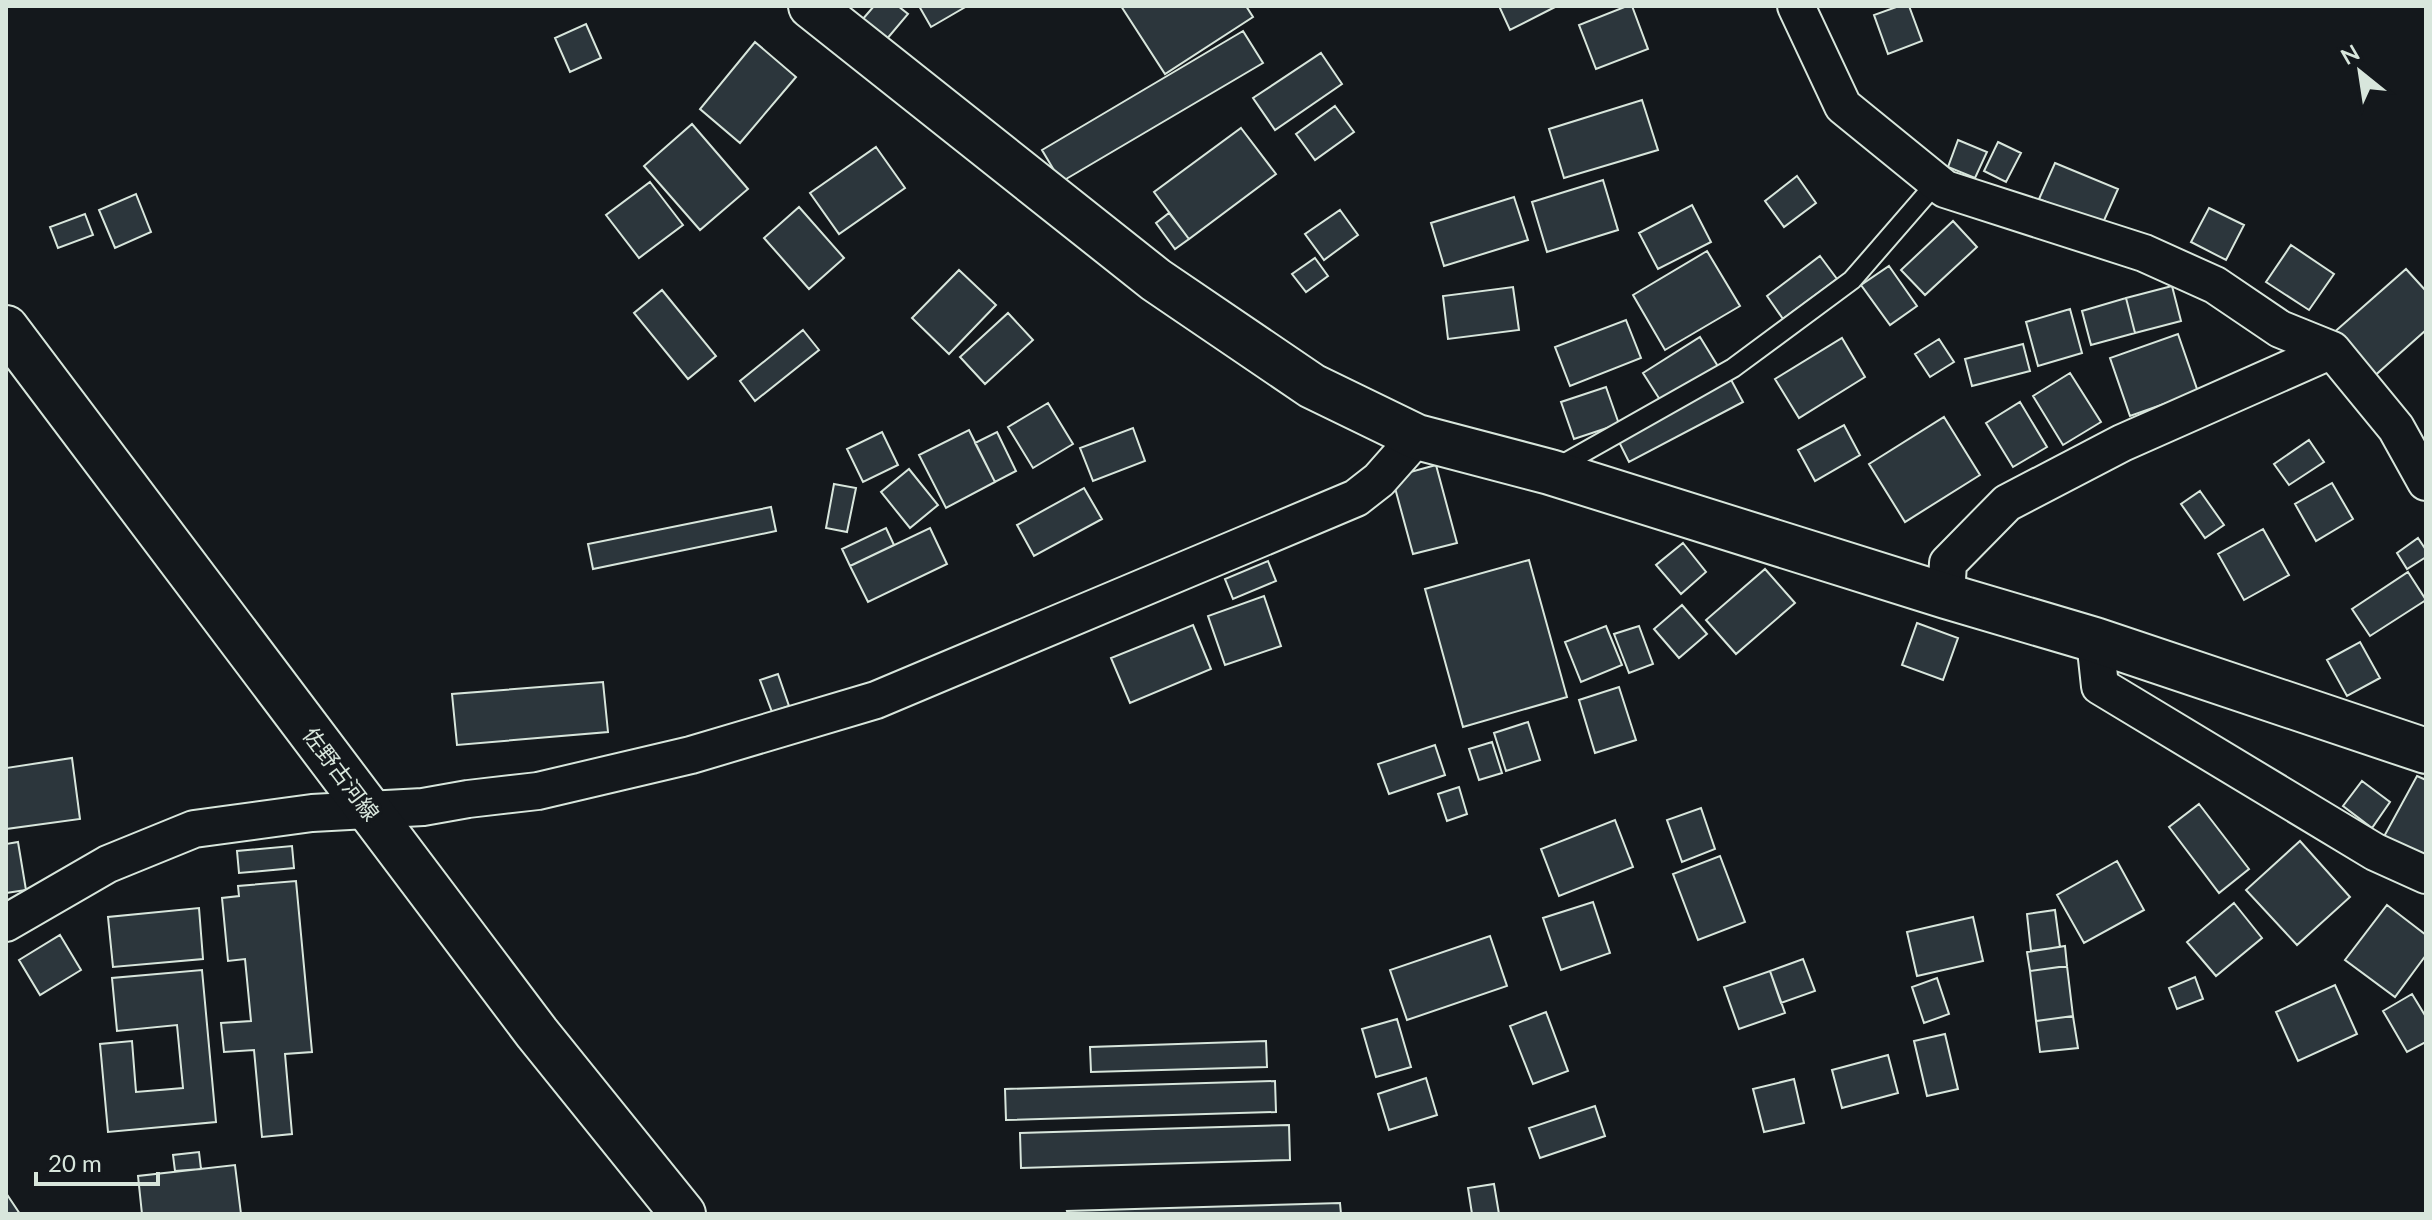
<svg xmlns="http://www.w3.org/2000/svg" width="2432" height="1220" viewBox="0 0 2432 1220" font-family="Lato,'Noto Sans JP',sans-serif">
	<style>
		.building { fill: #2c363c; stroke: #d8e6dc; stroke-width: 2 }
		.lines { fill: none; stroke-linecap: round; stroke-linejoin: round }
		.lane-casing { stroke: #d8e6dc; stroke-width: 22 }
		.street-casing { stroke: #d8e6dc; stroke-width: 40 }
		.secondary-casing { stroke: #d8e6dc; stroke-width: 48 }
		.primary-casing { stroke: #d8e6dc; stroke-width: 48 }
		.lane { stroke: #14181c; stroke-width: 18 }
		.street { stroke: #14181c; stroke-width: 36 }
		.secondary { stroke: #14181c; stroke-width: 44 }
		.primary { stroke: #14181c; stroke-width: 44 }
		.labels { text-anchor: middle; stroke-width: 6; stroke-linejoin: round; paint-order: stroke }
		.street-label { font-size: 22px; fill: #d8e6dc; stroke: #14181c }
	</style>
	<rect width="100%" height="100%" fill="#14181c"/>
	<!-- building -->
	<path class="building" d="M874,6H898L908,14L886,40L862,20Z
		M919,6H967L931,27Z
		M1121,6H1246L1253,17L1165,74Z
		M1499,6H1557L1510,30Z
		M1627,6H1632L1648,49L1596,69L1579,25Z
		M1899,6H1909L1922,41L1888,54L1874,15Z
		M586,24L601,58L570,72L555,38Z
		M1243,31L1263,63L1061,182L1042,150Z
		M755,42L796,77L740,143L700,109Z
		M1321,53L1342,84L1275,130L1253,98Z
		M1642,100L1658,150L1564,178L1549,129Z
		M1335,106L1354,132L1315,160L1296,134Z
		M692,124L748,189L700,230L644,166Z
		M1241,128L1276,174L1189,239L1154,192Z
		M1958,140L1987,152L1975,178L1948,167Z
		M1998,142L2021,153L2006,182L1984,171Z
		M876,147L905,188L839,234L810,193Z
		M2055,163L2118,189L2102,225L2039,199Z
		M1797,176L1816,203L1784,227L1765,201Z
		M1603,180L1618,230L1547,252L1532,202Z
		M650,182L683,225L639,258L606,215Z
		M136,194L151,232L115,248L99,210Z
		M1514,197L1528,240L1444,266L1431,223Z
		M1692,205L1711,242L1658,269L1639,233Z
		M799,207L844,258L809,289L764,238Z
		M2209,208L2244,225L2226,260L2191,242Z
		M1340,210L1358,235L1324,260L1305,234Z
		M1169,213L1189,239L1175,249L1156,223Z
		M85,214L93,235L58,248L50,227Z
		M1953,221L1977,247L1925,295L1901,270Z
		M2291,245L2334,274L2309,310L2266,282Z
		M1707,251L1740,306L1665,350L1633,295Z
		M1820,256L1837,279L1783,319L1767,296Z
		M1315,258L1328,276L1306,292L1292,274Z
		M1889,266L1917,306L1890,325L1861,285Z
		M2406,269L2426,291V330L2371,379L2331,335Z
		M959,270L996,305L949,354L912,318Z
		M2172,286L2181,321L2135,333L2126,298Z
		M1513,287L1519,330L1448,339L1443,296Z
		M662,290L716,356L688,379L634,313Z
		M2126,298L2135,333L2091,345L2082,311Z
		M2070,309L2082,353L2038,366L2026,322Z
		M1008,313L1033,340L985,384L960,357Z
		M1626,320L1641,358L1570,386L1555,347Z
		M803,330L819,350L755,401L740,381Z
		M2178,334L2198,392L2130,416L2110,358Z
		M1700,337L1719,368L1662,403L1643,373Z
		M1842,338L1865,377L1799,418L1775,379Z
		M1939,339L1954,362L1930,377L1915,354Z
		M2023,344L2030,371L1972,386L1965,359Z
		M2070,373L2101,422L2063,445L2033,396Z
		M1729,376L1743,402L1629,462L1616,436Z
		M1606,387L1619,424L1574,439L1561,402Z
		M2020,402L2047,447L2013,467L1986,423Z
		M1048,403L1073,444L1033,468L1008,427Z
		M1944,417L1980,475L1905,522L1869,464Z
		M1844,425L1860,455L1815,481L1798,450Z
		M1133,428L1145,461L1093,481L1080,448Z
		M969,430L995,482L946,508L919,455Z
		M882,432L898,465L863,482L847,449Z
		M997,432L1016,471L995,482L975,443Z
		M2309,440L2324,462L2289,485L2274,464Z
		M1436,465L1457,543L1413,554L1392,477Z
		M909,469L938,505L910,528L881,492Z
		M2332,483L2353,519L2316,541L2295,504Z
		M834,484L856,488L847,532L826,528Z
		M1084,488L1102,519L1034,556L1017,525Z
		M2200,491L2224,525L2205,538L2181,504Z
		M771,507L776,531L593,569L588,544Z
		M886,528L894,545L850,566L842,549Z
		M930,528L947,564L868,602L850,566Z
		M2263,529L2289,575L2244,600L2218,554Z
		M2418,538L2426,550V557L2407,569L2397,553Z
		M1683,543L1706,572L1681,594L1656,565Z
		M1529,560L1567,697L1463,727L1425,589Z
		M1268,561L1276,581L1233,599L1225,579Z
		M1765,569L1795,603L1736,654L1706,620Z
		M2408,572L2426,600L2370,636L2352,609Z
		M1264,596L1281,646L1225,665L1208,616Z
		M1682,605L1707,634L1679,658L1654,629Z
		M1917,623L1958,638L1943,680L1902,665Z
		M1193,625L1211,669L1130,703L1111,658Z
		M1606,626L1622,665L1581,682L1565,642Z
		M1639,626L1653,664L1629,673L1614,634Z
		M2360,642L2380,678L2347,696L2327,660Z
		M778,674L789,706L772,712L760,680Z
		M603,682L608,732L457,745L452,694Z
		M1619,687L1636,740L1595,753L1579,700Z
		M1528,722L1540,760L1506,771L1494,733Z
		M1492,742L1502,773L1479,780L1469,749Z
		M1435,745L1445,775L1389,794L1378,764Z
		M72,758L80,819L6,829V768Z
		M2417,776L2426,780V863L2381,842Z
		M2362,781L2390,802L2372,828L2343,806Z
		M1459,787L1467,814L1447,821L1438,794Z
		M2199,804L2249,869L2219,893L2169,827Z
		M1701,808L1715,849L1682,862L1667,820Z
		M1615,820L1633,867L1559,896L1541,849Z
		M2300,841L2350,897L2297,945L2246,890Z
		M18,842L26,890L6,893V844Z
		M292,846L294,868L239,873L237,851Z
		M1720,856L1745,922L1698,940L1673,874Z
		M2117,861L2144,910L2084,943L2057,895Z
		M296,881L312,1052L285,1054L292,1134L262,1137L254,1050L224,1052L221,1023L251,1021L245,959L228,961L222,898L239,896L238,886Z
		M1593,902L1610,953L1561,970L1543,918Z
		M2234,903L2262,938L2216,976L2187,942Z
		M2387,905L2426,935V955L2395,997L2345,960Z
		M199,908L203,959L113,967L108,917Z
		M2055,910L2060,947L2031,951L2027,914Z
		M1973,917L1983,961L1917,976L1907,932Z
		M60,935L81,970L40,995L19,960Z
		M1490,936L1507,986L1407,1020L1390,970Z
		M2065,946L2067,966L2030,971L2027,952Z
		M1803,959L1815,991L1781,1003L1770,971Z
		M2067,966L2073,1016L2036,1021L2030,971Z
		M202,970L216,1122L108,1132L100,1044L132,1041L136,1092L183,1088L177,1025L117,1031L112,978Z
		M1770,971L1785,1013L1739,1029L1724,987Z
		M2195,977L2203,999L2177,1009L2169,988Z
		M1937,978L1949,1014L1924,1023L1912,987Z
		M2335,985L2357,1034L2298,1061L2276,1012Z
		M2412,994L2426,1017V1042L2407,1052L2383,1011Z
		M1546,1012L1568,1071L1533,1084L1510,1026Z
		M2073,1016L2078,1048L2040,1052L2036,1021Z
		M1397,1019L1411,1067L1376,1077L1362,1029Z
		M1945,1034L1958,1089L1927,1096L1914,1041Z
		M1266,1041L1267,1067L1091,1072L1090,1047Z
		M1888,1055L1898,1093L1842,1108L1832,1070Z
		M1426,1078L1437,1115L1389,1130L1378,1094Z
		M1794,1079L1804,1123L1764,1132L1753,1089Z
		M1275,1081L1276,1112L1006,1120L1005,1089Z
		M1595,1106L1605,1136L1540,1158L1529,1128Z
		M1289,1125L1290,1160L1021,1168L1020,1133Z
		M199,1152L201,1169L175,1171L173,1155Z
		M235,1165L241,1214H142L138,1176Z
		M1494,1184L1499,1214H1472L1468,1188Z
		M6,1193L20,1214H6Z
		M1340,1203L1341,1214H1068L1067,1211Z"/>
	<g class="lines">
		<!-- lane casing -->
		<g class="lane-casing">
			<path id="lane" d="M1556,468L1733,368L1852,280L1937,182"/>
		</g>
		<!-- street casing -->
		<g class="street-casing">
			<path id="street" d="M1796,6L1843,106L1945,189L2144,253L2215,285L2280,329L2332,350L2396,428L2426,482
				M1946,596L1948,563L2007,503L2122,443L2332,350
				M2095,640L2100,686L2375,852L2426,875
				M6,923L108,864L194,829L312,813L423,807L468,799L538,791L691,755L876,700L1356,498L1379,480L1417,437"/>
		</g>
		<!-- secondary casing -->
		<g class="secondary-casing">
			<path id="secondary" d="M811,6L1156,280L1312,386L1417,437L1550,472L1946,596L2095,640L2426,751"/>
		</g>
		<!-- primary casing -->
		<g class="primary-casing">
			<path id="primary" d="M6,328L537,1033L683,1214"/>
		</g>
		<!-- lane -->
		<use href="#lane" class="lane"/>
		<!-- street -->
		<use href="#street" class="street"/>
		<!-- secondary -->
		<use href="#secondary" class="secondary"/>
		<!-- primary -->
		<use href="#primary" class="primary"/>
	</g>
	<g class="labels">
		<!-- street labels -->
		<g class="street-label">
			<text transform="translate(341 774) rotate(53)" y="8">佐野古河線</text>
		</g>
	</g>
	<!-- border -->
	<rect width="2432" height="1220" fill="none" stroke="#d8e6dc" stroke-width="16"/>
	<!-- north arrow -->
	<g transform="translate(2360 72) rotate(330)" stroke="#14181c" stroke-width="6" paint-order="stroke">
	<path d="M0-6L14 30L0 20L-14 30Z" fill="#d8e6dc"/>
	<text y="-12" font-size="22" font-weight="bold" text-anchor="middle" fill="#d8e6dc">N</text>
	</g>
	<!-- scale -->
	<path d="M36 1172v12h122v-12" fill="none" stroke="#d8e6dc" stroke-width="4"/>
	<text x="48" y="1172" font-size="24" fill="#d8e6dc" stroke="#14181c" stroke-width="6" paint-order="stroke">20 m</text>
</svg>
